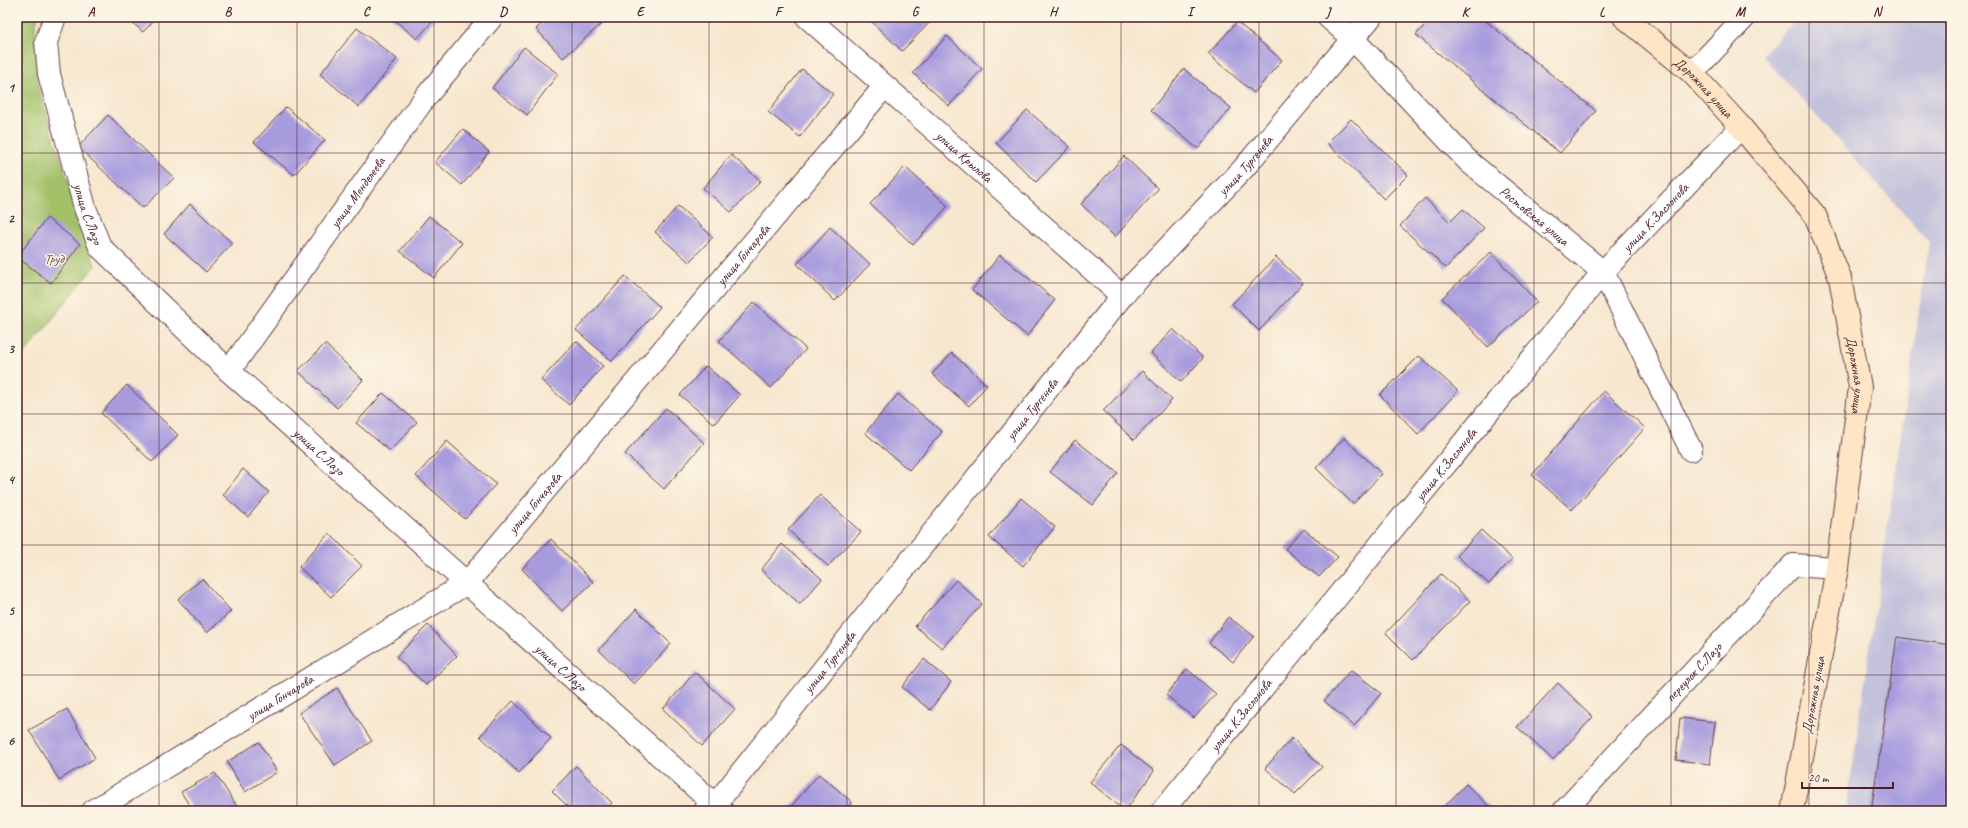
<svg xmlns="http://www.w3.org/2000/svg" width="1968" height="828" viewBox="0 0 1968 828" font-family="Caveat,sans-serif">
	<style>
		.industrial { fill: #c3c1db }
		.green { fill: #a2c169; stroke: #76704a }
		.building { fill: #a79bde }
		.lines { fill: none; stroke-linecap: round; stroke-linejoin: round }
		.street-casing { stroke: #643d44; stroke-width: 24 }
		.secondary-casing { stroke: #643d44; stroke-width: 24 }
		.street { stroke: #fff; stroke-width: 22 }
		.secondary { stroke: #fde5c5; stroke-width: 22 }
		.grid { fill: none; stroke: #4a1f2b; stroke-width: 1; stroke-opacity: 0.55 }
		.labels { text-anchor: middle; stroke-width: 3; stroke-linejoin: round; paint-order: stroke }
		.street-label { font-size: 14px; fill: #4a1f2b; stroke: #fcf5e5 }
		.park-label { font-size: 14px; fill: #64503e; stroke: #fcf5e5 }
		.neatline { fill: none; stroke: #4a1f2b; stroke-width: 1.5 }
		.grid-label { font-size: 13px; text-anchor: middle; font-weight: bold; fill: #4a1f2b }
	</style>
	<rect width="100%" height="100%" fill="#fcf5e5"/>
	<filter id="ink" filterUnits="userSpaceOnUse"><feTurbulence type="fractalNoise" baseFrequency=".025" numOctaves="2"/><feDisplacementMap in="SourceGraphic" scale="8" xChannelSelector="R" yChannelSelector="G"/><feConvolveMatrix kernelMatrix="1 2 1 2 8 2 1 2 1" color-interpolation-filters="sRGB"/></filter>
	<filter id="wash" filterUnits="userSpaceOnUse"><feTurbulence type="fractalNoise" baseFrequency=".012" numOctaves="4" result="noise"/><feDisplacementMap in="SourceGraphic" scale="16" xChannelSelector="R" yChannelSelector="G"/><feGaussianBlur stdDeviation="0.9" result="paint"/><feColorMatrix in="noise" values="0 0 0 0 0 0 0 0 0 0 0 0 0 0 0 0 0 1.4 0 .05"/><feComposite in="paint" operator="in"/></filter>
	<g filter="url(#wash)">
		<rect width="100%" height="100%" fill="#f7e7cf"/>
		<!-- industrial -->
		<path class="industrial" d="M1798,17H1951V811H1846L1929,242L1762,55Z"/>
		<!-- green -->
		<path class="green" d="M17,17H38L35,26L38,87L95,266L17,363Z"/>
		<g id="blocks">
			<!-- building -->
			<path class="building" d="M126,17H157L143,32Z
				M391,17H436L417,39Z
				M549,17H609L563,58L536,29Z
				M867,17H935L902,51Z
				M1432,17H1481L1596,111L1560,153L1416,35Z
				M1237,22L1282,60L1254,93L1208,54Z
				M357,28L397,59L359,107L320,74Z
				M947,36L982,69L949,106L913,73Z
				M524,47L558,74L527,115L492,88Z
				M802,69L833,94L800,137L768,112Z
				M1184,69L1231,108L1198,149L1151,110Z
				M286,107L325,140L294,175L254,142Z
				M1027,110L1070,147L1036,182L996,143Z
				M108,115L174,178L143,208L78,147Z
				M1351,119L1408,175L1384,199L1327,143Z
				M463,129L489,152L462,185L435,162Z
				M731,155L761,181L731,212L703,188Z
				M1124,156L1158,189L1115,237L1081,204Z
				M905,167L948,206L913,245L870,204Z
				M1425,198L1450,222L1463,209L1484,228L1446,268L1400,226Z
				M190,204L232,243L206,272L164,234Z
				M678,206L713,237L689,262L655,232Z
				M429,216L462,243L434,278L400,251Z
				M47,218L80,244L51,283L17,257Z
				M830,227L870,264L835,301L797,264Z
				M1491,252L1537,302L1488,347L1442,298Z
				M1000,255L1055,300L1027,336L972,290Z
				M1276,257L1303,283L1259,331L1232,304Z
				M625,276L660,307L612,361L576,330Z
				M754,302L806,349L771,388L719,341Z
				M1173,329L1203,358L1181,382L1151,353Z
				M576,341L603,366L569,405L541,380Z
				M325,344L363,380L337,408L298,371Z
				M952,353L987,385L969,406L932,374Z
				M1419,356L1458,391L1418,434L1380,395Z
				M706,366L740,395L714,424L680,395Z
				M1142,371L1172,400L1134,440L1103,411Z
				M127,385L178,435L152,462L101,413Z
				M1604,391L1645,428L1572,510L1532,475Z
				M383,393L417,422L390,451L356,423Z
				M898,394L942,432L909,470L865,433Z
				M666,408L704,443L664,489L625,454Z
				M1344,438L1382,474L1353,504L1316,468Z
				M1075,440L1118,473L1093,505L1050,472Z
				M447,441L496,484L465,519L416,476Z
				M243,469L269,492L248,517L223,495Z
				M820,495L861,532L828,566L788,530Z
				M1021,498L1055,527L1023,566L989,537Z
				M1304,529L1338,557L1319,577L1285,549Z
				M1481,530L1512,559L1489,584L1457,556Z
				M329,533L362,566L331,597L299,567Z
				M551,539L593,582L562,611L522,569Z
				M782,544L822,579L800,604L761,570Z
				M1441,574L1470,601L1413,660L1386,633Z
				M202,579L231,611L207,633L178,599Z
				M956,580L982,604L942,648L915,626Z
				M636,609L671,644L634,684L599,650Z
				M1228,617L1254,636L1233,662L1209,643Z
				M428,625L457,656L426,685L396,657Z
				M1897,637L1951,645V778L1946,811H1871Z
				M924,659L951,682L930,710L902,687Z
				M1187,669L1216,694L1194,718L1166,695Z
				M1351,670L1381,693L1354,726L1324,701Z
				M695,672L735,709L702,746L663,709Z
				M1558,683L1593,717L1553,760L1517,727Z
				M337,688L372,741L335,765L299,713Z
				M513,701L551,738L519,773L480,736Z
				M67,709L95,758L59,780L29,730Z
				M1680,718L1715,722L1710,764L1676,760Z
				M1292,738L1322,767L1295,794L1265,768Z
				M259,742L277,772L245,792L227,762Z
				M1121,745L1154,771L1125,811L1090,782Z
				M576,766L612,803L604,811H572L552,791Z
				M215,773L238,808L234,811H193L181,792Z
				M819,774L852,802L845,811H787Z
				M1466,784L1494,811H1440Z"/>
		</g>
	</g>
	<g filter="url(#ink)">
		<use href="#blocks" fill-opacity="0" stroke="#643d44" stroke-width="1"/>
		<g class="lines">
			<!-- street casing -->
			<g class="street-casing">
				<g id="street">
					<path id="s1" d="M55,17L46,42L49,74L85,208L100,247L229,371L722,811"/>
					<path id="s2" d="M807,17L1122,296"/>
					<path id="s3" d="M1328,17L1353,39L1469,162L1603,272L1691,450"/>
					<path d="M1692,73L1745,17"/>
					<path id="s4" d="M229,371L424,99L492,17"/>
					<path id="s5" d="M93,811L467,583L884,87"/>
					<path id="s6" d="M705,811L715,805L1122,296L1243,169L1371,17"/>
					<path id="s7" d="M1162,811L1603,272L1741,127"/>
					<path id="s8" d="M1564,811L1793,565L1837,568"/>
				</g>
			</g>
			<!-- secondary casing -->
			<g class="secondary-casing">
				<g id="secondary">
					<path id="s9" d="M1624,17L1692,73L1741,127L1815,215L1840,278L1860,387L1837,568L1792,811"/>
				</g>
			</g>
			<!-- street -->
			<use href="#street" class="street"/>
			<!-- secondary -->
			<use href="#secondary" class="secondary"/>
		</g>
	</g>
	<!-- grid -->
	<path class="grid" d="M159,17V811M297,17V811M434,17V811M572,17V811M709,17V811M847,17V811M984,17V811M1121,17V811M1259,17V811M1396,17V811M1534,17V811M1671,17V811M1809,17V811M17,153H1951M17,283H1951M17,414H1951M17,545H1951M17,675H1951"/>
	<g class="labels">
		<!-- street labels -->
		<g class="street-label">
			<text dy="5" stroke="none"><textPath href="#s9" startOffset="106">Дорожная улица</textPath></text>
			<text dy="5" stroke="none"><textPath href="#s2" startOffset="210">улица Крылова</textPath></text>
			<text dy="5" stroke="none"><textPath href="#s6" startOffset="843">улица Тургенева</textPath></text>
			<text dy="5" stroke="none"><textPath href="#s4" startOffset="220">улица Менделеева</textPath></text>
			<text dy="5" stroke="none"><textPath href="#s1" startOffset="204">улица С.Лазо</textPath></text>
			<text dy="5" stroke="none"><textPath href="#s3" startOffset="287">Ростовская улица</textPath></text>
			<text dy="5" stroke="none"><textPath href="#s7" startOffset="772">улица К.Заслонова</textPath></text>
			<text dy="5" stroke="none"><textPath href="#s5" startOffset="867">улица Гончарова</textPath></text>
			<text dy="5" stroke="none"><textPath href="#s9" startOffset="442">Дорожная улица</textPath></text>
			<text dy="5" stroke="none"><textPath href="#s6" startOffset="519">улица Тургенева</textPath></text>
			<text dy="5" stroke="none"><textPath href="#s1" startOffset="539">улица С.Лазо</textPath></text>
			<text dy="5" stroke="none"><textPath href="#s7" startOffset="448">улица К.Заслонова</textPath></text>
			<text dy="5" stroke="none"><textPath href="#s5" startOffset="543">улица Гончарова</textPath></text>
			<text dy="5" stroke="none"><textPath href="#s6" startOffset="195">улица Тургенева</textPath></text>
			<text dy="5" stroke="none"><textPath href="#s1" startOffset="863">улица С.Лазо</textPath></text>
			<text dy="5" stroke="none"><textPath href="#s8" startOffset="190">переулок С.Лазо</textPath></text>
			<text transform="translate(1813 695) rotate(-80)" y="5">Дорожная улица</text>
			<text dy="5" stroke="none"><textPath href="#s5" startOffset="219">улица Гончарова</textPath></text>
			<text dy="5" stroke="none"><textPath href="#s7" startOffset="124">улица К.Заслонова</textPath></text>
		</g>
		<!-- park labels -->
		<g class="park-label">
			<text x="54" y="263">Труд</text>
		</g>
	</g>
	<!-- margin -->
	<rect width="1968" height="828" fill="none" stroke="#fcf5e5" stroke-width="44"/>
	<!-- scale -->
	<path d="M1802 782v6h91v-6" fill="none" stroke="#4a1f2b" stroke-width="2"/>
	<text x="1808" y="782" font-size="12" fill="#4a1f2b" stroke="#fcf5e5" stroke-width="3" paint-order="stroke">20 m</text>
	<rect x="22" y="22" width="1924" height="784" class="neatline"/>
	<g class="grid-label">
		<text x="91" y="16">A</text>
		<text x="228" y="16">B</text>
		<text x="366" y="16">C</text>
		<text x="503" y="16">D</text>
		<text x="640" y="16">E</text>
		<text x="778" y="16">F</text>
		<text x="915" y="16">G</text>
		<text x="1053" y="16">H</text>
		<text x="1190" y="16">I</text>
		<text x="1328" y="16">J</text>
		<text x="1465" y="16">K</text>
		<text x="1602" y="16">L</text>
		<text x="1740" y="16">M</text>
		<text x="1877" y="16">N</text>
		<text x="11" y="92">1</text>
		<text x="11" y="223">2</text>
		<text x="11" y="353">3</text>
		<text x="11" y="484">4</text>
		<text x="11" y="615">5</text>
		<text x="11" y="745">6</text>
	</g>
</svg>
